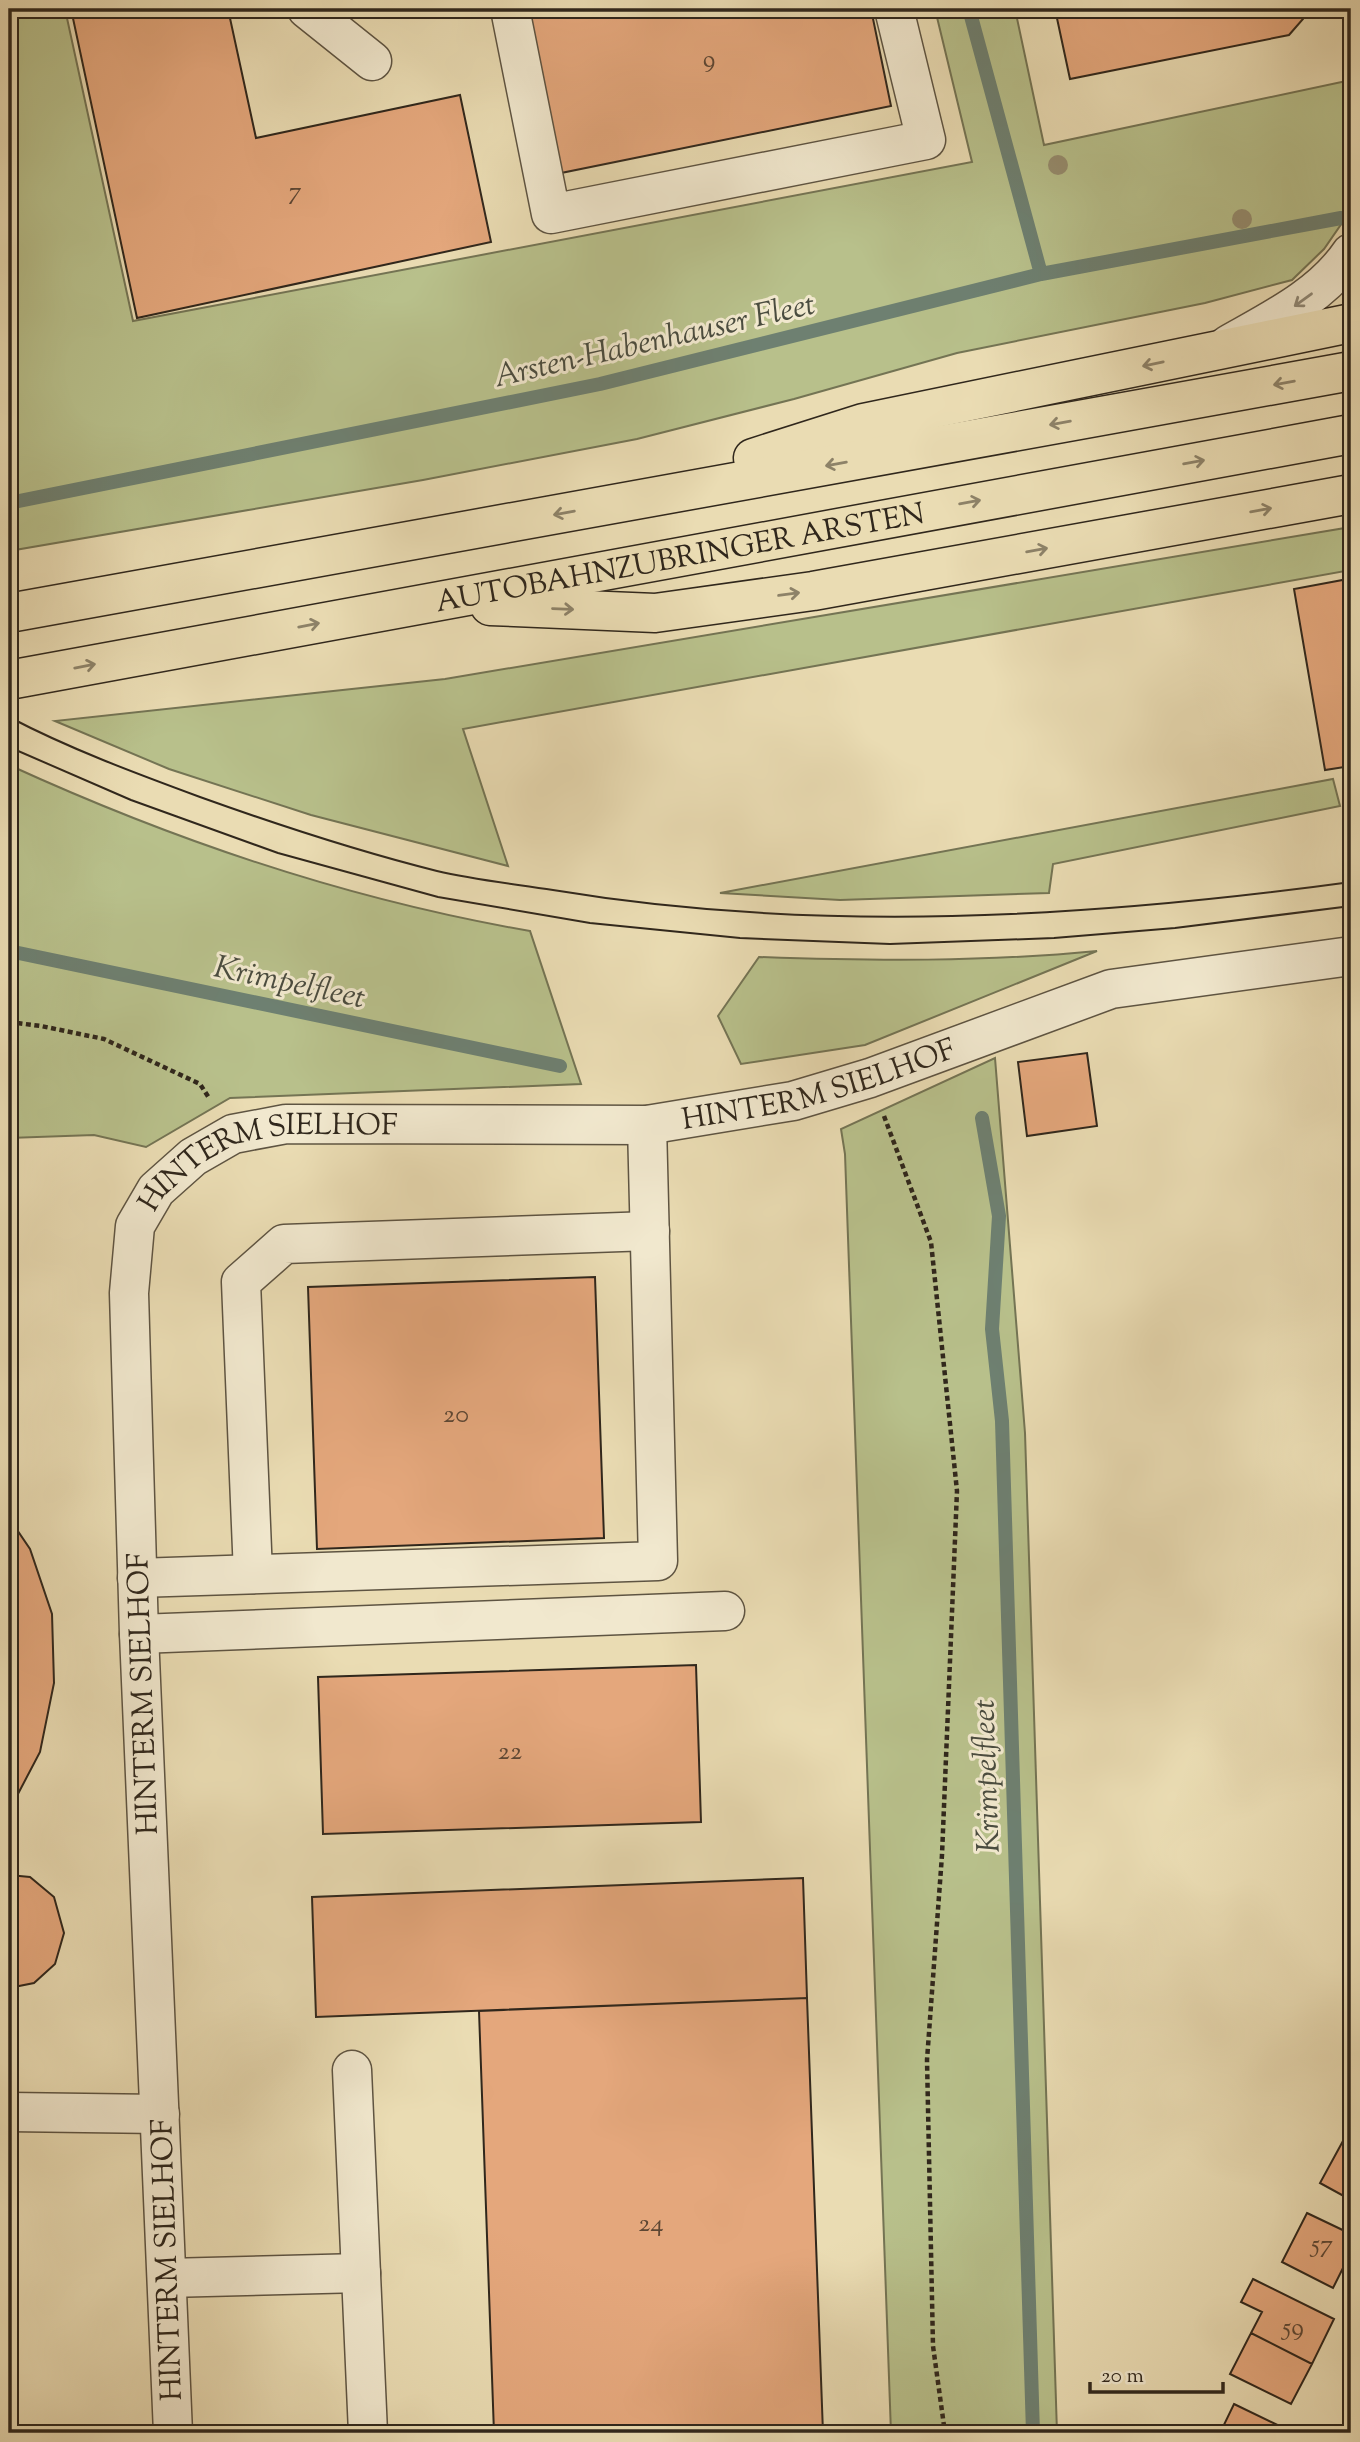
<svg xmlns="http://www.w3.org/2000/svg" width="1360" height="2442" viewBox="0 0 1360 2442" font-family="'Sorts Mill Goudy',serif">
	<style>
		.green { fill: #b8c08b; stroke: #747454; stroke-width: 2 }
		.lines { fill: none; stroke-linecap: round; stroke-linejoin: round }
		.stream { stroke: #6e8071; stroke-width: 14 }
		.building { fill: #e4a77c; stroke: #30271c; stroke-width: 2 }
		.minor-casing { stroke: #5e5442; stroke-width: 41 }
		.highway-casing { stroke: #30271c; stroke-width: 41 }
		.path { stroke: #30271c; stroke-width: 4.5; stroke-dasharray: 5 3.5; stroke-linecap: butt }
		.minor { stroke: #f1e8ce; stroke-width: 38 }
		.highway { stroke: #eadcb3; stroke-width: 38 }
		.tram { stroke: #30271c; stroke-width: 2 }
		.tree { fill: #968d6f }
		.oneway { stroke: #908875 }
		.oneway2 { stroke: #8d8268 }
		.labels { text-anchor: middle; stroke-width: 6; stroke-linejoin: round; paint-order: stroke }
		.number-label { font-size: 26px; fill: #5d4734 }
		.street-label { font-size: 30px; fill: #30271c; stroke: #f1e8ce }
		.water-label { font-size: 32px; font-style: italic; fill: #4a4c3f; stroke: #f1e8ce }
	</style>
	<rect width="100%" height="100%" fill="#eadcb3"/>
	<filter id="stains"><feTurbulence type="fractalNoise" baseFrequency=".00286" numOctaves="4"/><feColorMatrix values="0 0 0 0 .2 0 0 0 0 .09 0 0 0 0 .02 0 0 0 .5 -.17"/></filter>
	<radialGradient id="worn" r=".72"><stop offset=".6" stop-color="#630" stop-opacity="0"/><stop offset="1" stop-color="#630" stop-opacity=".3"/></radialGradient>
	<!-- green -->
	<path class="green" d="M9,9H65L133,321L972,162L935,9H1015L1044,145L1351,80V210L1324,249L1292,280L1205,303L957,353L794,399L637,439L423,480L9,551Z
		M1351,527V570L463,729L508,866L311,815L169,769L55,721L445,679Z
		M9,765C175,841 350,900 530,931L581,1084L230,1098L146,1147L94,1135L9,1138Z
		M1333,779L1340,806L1053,864L1049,893L840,900L720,893Z
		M1097,951L865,1045L741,1064L718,1016L759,957C871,961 985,962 1097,951Z
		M995,1058L1025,1433L1057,2433H891L845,1154L841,1129Z"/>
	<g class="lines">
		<!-- stream -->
		<path class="stream" d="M969,9L1041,274
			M9,503L600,384L1041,274L1341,218
			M9,951L560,1066
			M982,1118L999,1216L992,1329L1002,1421L1033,2433"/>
	</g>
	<!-- building -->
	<path class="building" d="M71,9H228L256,138L460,95L491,242L137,318Z
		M528,9H871L891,106L561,173Z
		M1055,9H1301L1303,19L1289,35L1070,79Z
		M1348,579L1351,600V766L1325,770L1294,589Z
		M1087,1053L1097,1126L1027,1136L1018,1062Z
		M595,1277L604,1538L317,1549L308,1287Z
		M9,1518L30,1549L52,1614L54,1683L40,1752L9,1811Z
		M696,1665L701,1822L323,1834L318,1677Z
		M9,1875L30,1877L54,1897L64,1933L55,1964L34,1983L9,1988Z
		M803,1878L807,1998L316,2017L312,1897Z
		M807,1998L823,2433H494L479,2011Z
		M1349,2130L1351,2132V2200L1320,2183Z
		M1307,2213L1351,2234V2252L1333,2288L1282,2262Z
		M1253,2279L1334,2319L1312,2364L1251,2333L1262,2312L1241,2302Z
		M1251,2333L1312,2364L1291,2404L1230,2374Z
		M1234,2404L1286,2429L1284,2433H1220Z"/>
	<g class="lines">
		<!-- minor casing -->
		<g class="minor-casing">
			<g id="minor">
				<path d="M307,9L372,61"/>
				<path d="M510,9L551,214L926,140L894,9"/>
				<path d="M1228,345C1272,320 1322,296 1351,253"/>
				<path d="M253,1574L241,1282L284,1244L650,1231"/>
				<path d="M137,1578L658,1561L647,1125"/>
				<path d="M139,1634L725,1611"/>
				<path d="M352,2070L368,2433"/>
				<path d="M9,2112L160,2114"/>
				<path d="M167,2278L361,2273"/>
				<path id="s1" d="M173,2433L139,1634L129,1293L135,1226L156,1190L193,1157L233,1134L286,1124L647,1125L793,1101L870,1078L1111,989L1351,956"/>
			</g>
		</g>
		<!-- highway casing -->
		<g class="highway-casing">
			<g id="highway">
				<path d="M753,458L863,423L1351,323"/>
				<path d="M490,606L655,613L813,591L1351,494"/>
				<path d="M9,613L1351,371"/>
				<path id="s2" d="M9,680L1351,434"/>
			</g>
		</g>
		<!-- path -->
		<path class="path" d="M9,1022L41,1026L104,1039L200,1084L209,1098
			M884,1116L931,1242L957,1491L942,1855L927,2060L933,2346L945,2433"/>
		<!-- minor -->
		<use href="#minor" class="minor"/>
		<!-- highway -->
		<use href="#highway" class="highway"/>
		<!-- tram -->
		<path class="tram" d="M9,717C70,749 135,773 200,797C278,825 357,851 437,871C475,880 515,884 553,890C817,934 1087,918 1351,882
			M9,747L131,800L278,853L438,897L590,923L740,938L890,944L1054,938L1175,928L1351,906"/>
	</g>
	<!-- trees -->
	<g class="tree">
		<circle cx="1058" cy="165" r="10"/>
		<circle cx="1242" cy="219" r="10"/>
	</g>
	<!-- one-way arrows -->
	<defs><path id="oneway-shaft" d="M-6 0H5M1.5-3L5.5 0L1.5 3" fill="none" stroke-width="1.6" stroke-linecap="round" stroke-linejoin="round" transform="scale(1.75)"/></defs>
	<use class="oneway" href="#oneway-shaft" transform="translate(1303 300) rotate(144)"/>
	<g class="oneway2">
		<use href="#oneway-shaft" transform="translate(1153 364) rotate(168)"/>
		<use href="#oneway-shaft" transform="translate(1284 383) rotate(170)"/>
		<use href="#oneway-shaft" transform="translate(1060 423) rotate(170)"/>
		<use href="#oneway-shaft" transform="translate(1194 462) rotate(-10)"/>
		<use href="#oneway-shaft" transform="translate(836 464) rotate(170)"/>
		<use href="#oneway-shaft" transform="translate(970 502) rotate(-10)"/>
		<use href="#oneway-shaft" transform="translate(1261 510) rotate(-10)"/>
		<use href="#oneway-shaft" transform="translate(564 513) rotate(170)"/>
		<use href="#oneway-shaft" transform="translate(1037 550) rotate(-10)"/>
		<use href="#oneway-shaft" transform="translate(789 594) rotate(-8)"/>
		<use href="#oneway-shaft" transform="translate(563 609) rotate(2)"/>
		<use href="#oneway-shaft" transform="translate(309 625) rotate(-11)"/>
		<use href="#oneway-shaft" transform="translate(85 666) rotate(-11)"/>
	</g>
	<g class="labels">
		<!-- number labels -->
		<g class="number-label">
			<text x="709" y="67">9</text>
			<text x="295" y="199">7</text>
			<text x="456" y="1422">20</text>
			<text x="510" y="1759">22</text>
			<text x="651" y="2231">24</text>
			<text x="1322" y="2252">57</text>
			<text x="1293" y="2335">59</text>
		</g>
		<!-- street labels -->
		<g class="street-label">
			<text dy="10" stroke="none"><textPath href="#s2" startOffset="682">AUTOBAHNZUBRINGER ARSTEN</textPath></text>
			<text dy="10" stroke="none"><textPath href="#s1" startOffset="1937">HINTERM SIELHOF</textPath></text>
			<text dy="10" stroke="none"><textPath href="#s1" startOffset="1370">HINTERM SIELHOF</textPath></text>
			<text transform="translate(142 1694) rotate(-92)" y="10">HINTERM SIELHOF</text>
			<text transform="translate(166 2260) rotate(-92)" y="10">HINTERM SIELHOF</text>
		</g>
		<!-- water labels -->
		<g class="water-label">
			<text transform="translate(654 339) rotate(-13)" y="11">Arsten-Habenhauser Fleet</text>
			<text transform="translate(290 981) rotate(12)" y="11">Krimpelfleet</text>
			<text transform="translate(985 1776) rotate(-92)" y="11">Krimpelfleet</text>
		</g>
	</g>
	<!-- margin -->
	<rect width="1360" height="2442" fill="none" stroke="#eadcb3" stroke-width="35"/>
	<rect x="10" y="10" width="1339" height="2421" fill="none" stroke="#30271c" stroke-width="3.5"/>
	<rect x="18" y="18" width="1325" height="2407" fill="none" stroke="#30271c" stroke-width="2"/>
	<!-- scale -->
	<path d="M1090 2382v10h133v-10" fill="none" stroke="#30271c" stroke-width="3.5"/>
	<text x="1101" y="2382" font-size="21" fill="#30271c" stroke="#f1e8ce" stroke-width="5" paint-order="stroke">20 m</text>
	<rect width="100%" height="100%" filter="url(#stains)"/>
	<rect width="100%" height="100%" fill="url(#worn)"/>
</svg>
